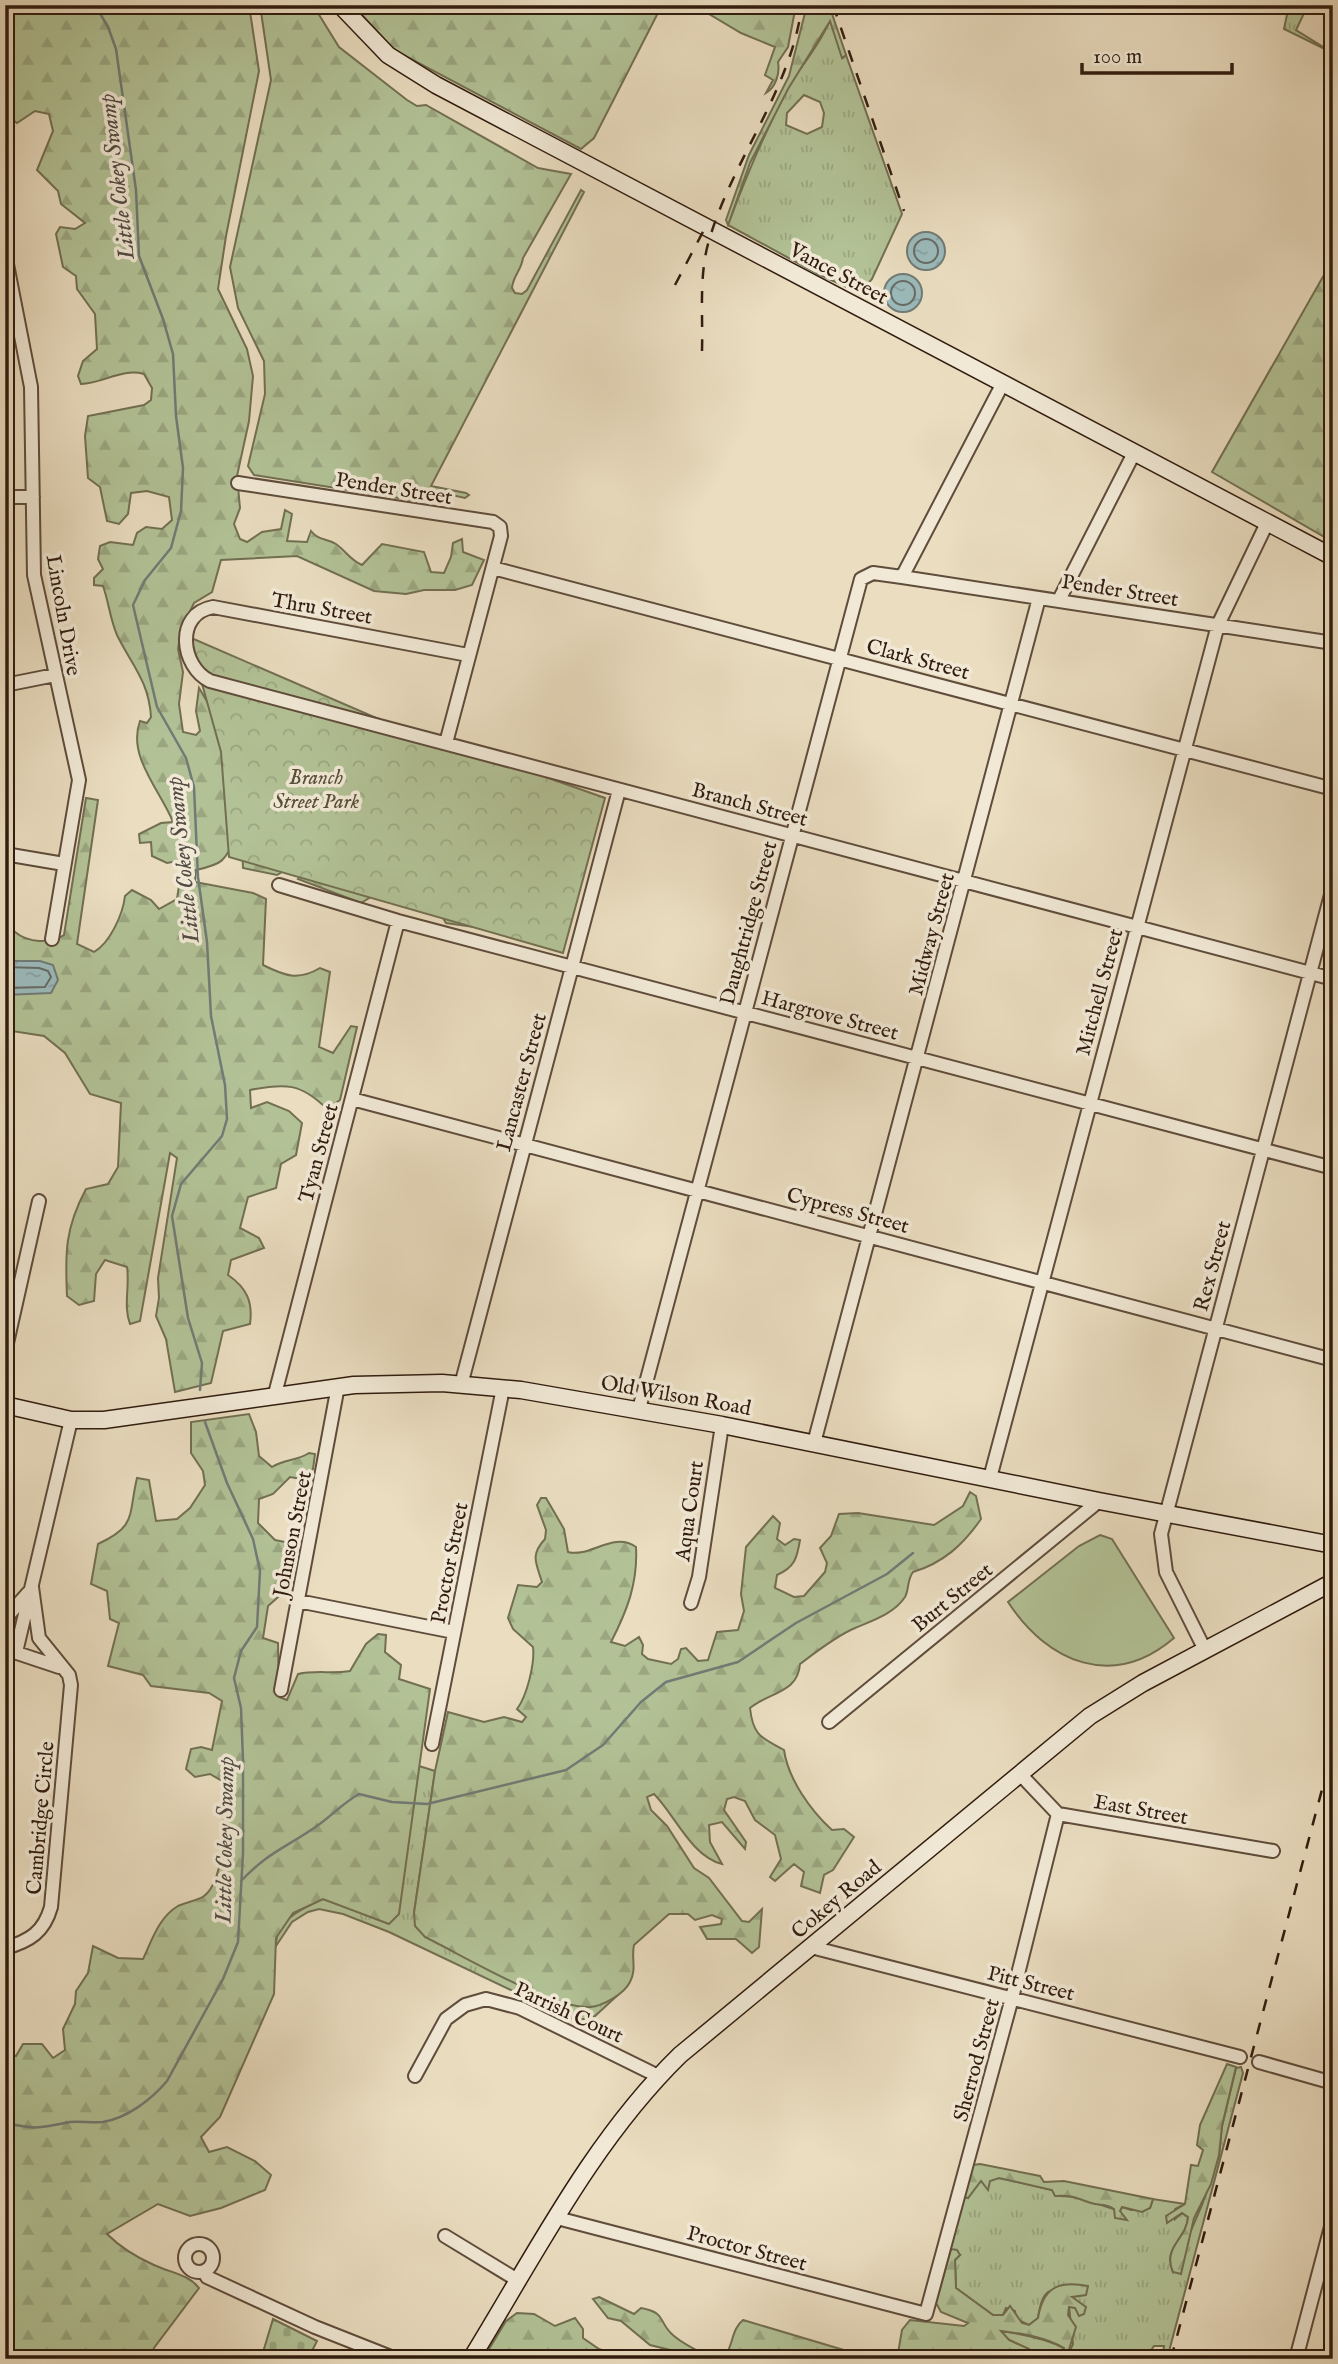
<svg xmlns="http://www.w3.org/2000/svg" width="1338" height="2364" viewBox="0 0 1338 2364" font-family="'IM FELL English',serif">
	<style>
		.grass { fill: url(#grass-tufts); stroke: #726f52; stroke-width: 2; fill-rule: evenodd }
		.forest { fill: url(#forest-firs); stroke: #726f52; stroke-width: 2 }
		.cemetery { fill: url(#cemetery-stones); stroke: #726f52; stroke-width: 2 }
		.park { fill: url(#park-crowns); stroke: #726f52; stroke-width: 2 }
		.pitch { fill: #b2c296; stroke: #726f52; stroke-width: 2 }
		.water { fill: url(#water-ripples); stroke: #717b76; stroke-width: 2 }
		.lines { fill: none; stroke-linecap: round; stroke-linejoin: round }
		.shore { stroke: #666b65; stroke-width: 2 }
		.stream { stroke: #717b76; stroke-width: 2.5 }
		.street-casing { stroke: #5f4c3b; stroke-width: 16 }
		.secondary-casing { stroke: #311c0f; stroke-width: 19 }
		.street { stroke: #f1e9d6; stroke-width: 12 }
		.secondary { stroke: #f1e9d6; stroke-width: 16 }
		.rail { stroke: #311c0f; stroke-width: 2.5; stroke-dasharray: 12 12; stroke-linecap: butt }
		.labels { text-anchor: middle; stroke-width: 7; stroke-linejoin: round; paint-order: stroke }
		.street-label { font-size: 21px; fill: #311c0f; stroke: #f1e9d6 }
		.park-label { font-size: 21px; font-style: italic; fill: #584e38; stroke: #f1e9d6 }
		.water-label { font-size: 23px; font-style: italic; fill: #514b43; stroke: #f1e9d6 }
	</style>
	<defs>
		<pattern id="grass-tufts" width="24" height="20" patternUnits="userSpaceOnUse" patternTransform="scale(1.75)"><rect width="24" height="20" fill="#b2c296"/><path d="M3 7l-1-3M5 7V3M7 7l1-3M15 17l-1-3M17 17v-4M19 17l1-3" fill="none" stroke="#9aa680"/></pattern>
		<pattern id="forest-firs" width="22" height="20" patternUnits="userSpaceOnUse" patternTransform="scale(1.75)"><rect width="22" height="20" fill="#b2c296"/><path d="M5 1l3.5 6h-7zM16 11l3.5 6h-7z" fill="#9aa680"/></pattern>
		<pattern id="cemetery-stones" width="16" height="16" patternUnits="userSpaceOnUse" patternTransform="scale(1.75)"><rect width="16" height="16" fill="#b2c296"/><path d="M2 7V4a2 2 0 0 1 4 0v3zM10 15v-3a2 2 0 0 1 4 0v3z" fill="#9aa680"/></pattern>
		<pattern id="park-crowns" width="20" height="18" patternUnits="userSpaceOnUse" patternTransform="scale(1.75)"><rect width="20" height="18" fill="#b2c296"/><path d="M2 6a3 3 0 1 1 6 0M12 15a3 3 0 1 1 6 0" fill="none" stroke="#9aa680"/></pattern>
		<pattern id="water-ripples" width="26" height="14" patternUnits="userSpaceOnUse" patternTransform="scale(1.75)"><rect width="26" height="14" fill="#9bbabb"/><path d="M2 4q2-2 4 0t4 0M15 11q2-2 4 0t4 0" fill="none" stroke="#869fa0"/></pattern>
	</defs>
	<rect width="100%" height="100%" fill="#eaddc0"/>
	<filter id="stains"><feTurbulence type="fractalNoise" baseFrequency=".00286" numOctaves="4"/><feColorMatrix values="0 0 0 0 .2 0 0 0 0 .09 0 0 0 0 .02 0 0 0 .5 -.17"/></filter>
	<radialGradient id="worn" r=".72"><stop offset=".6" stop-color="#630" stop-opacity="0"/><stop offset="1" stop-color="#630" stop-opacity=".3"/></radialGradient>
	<!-- grass -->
	<path class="grass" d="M1289,5H1308L1296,30L1333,53L1284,29Z
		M830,20L843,58L846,55L902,214L872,279L860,293L820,275L728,225C745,179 764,134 787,90C800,66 820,46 830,20ZM804,95L820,102L824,113L822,127L807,134L786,125L787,113Z
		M419,1766L435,1771L414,1913L554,2000L590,2007L620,1993L595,2016L576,2021L389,1932L343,1914L319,1909L308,1912L292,1922L276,1946C275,1920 303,1908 323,1899L354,1910L398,1914Z
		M1241,2067L1243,2073L1167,2359H1162L1164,2346H1154L1145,2359H1066L1073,2344L1069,2306L1075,2308L1072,2297L1082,2295C1052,2287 1043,2284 1038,2318L1029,2325L1016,2319L1015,2311L1006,2308L1003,2315H993L956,2288L955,2260L960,2255L948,2251L964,2197L968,2198L978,2182L999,2178L1052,2190L1056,2196C1081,2195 1097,2205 1120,2211L1122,2207L1131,2210L1150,2208L1153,2199L1185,2204L1175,2209V2219L1182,2213L1188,2217C1187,2239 1162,2247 1173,2272L1202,2205L1219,2155L1222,2126L1236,2068Z
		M1000,2331C1023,2334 1044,2338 1064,2348L1061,2355L1049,2353L1043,2359H1027L1029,2349L1009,2340Z"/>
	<!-- forest -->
	<path class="forest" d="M5,5H249L259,71L226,236L218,289L247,349L253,376L249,421L237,476L240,508L234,524L240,539L247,542L262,532L281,529L285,510L292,514L287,541L307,542L311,531C319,541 326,538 336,544C346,551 350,560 362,565L382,544L424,552L431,572L444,573L451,557L453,543L462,539L463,552L484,560L472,585L455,590H424L406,594L374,591L297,556L221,560L212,592L194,603L181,630L178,649L183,672L179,704L183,732L196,735L200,731L196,711L199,688L225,731L518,933L446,923L438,910L381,891L361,903L298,879L307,866L302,860L277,875L243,868L242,846L236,837C224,862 223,864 196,870L195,882L253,893L266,899L263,965C285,976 298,981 320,968L330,972L319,1047L333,1053L351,1026L357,1027L340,1100L327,1109C301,1083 285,1083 250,1090L251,1108L267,1102L289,1111L302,1123L296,1155L281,1164L276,1188L248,1197L240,1228L259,1238L264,1248L231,1260L228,1275C247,1288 253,1302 250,1324L223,1331L211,1383L175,1392L166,1339L156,1316L159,1298L158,1278L177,1158L170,1153L140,1321L130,1324C123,1305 130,1287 127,1267L105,1260L96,1274L94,1301L79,1305L67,1296C65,1253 65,1228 86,1189L108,1184L118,1167L121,1103L90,1094L65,1053L44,1036L5,1030V918C9,921 11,928 15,932C28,943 51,944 64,935L86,798L98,800L77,944L94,952C110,943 123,914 125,896L132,890L151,900L159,909L177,899L183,860L167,863L152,856L151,842L140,843L139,834L161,823L173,822C160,790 127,756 140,721L147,723L151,717C149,681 131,664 117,635C110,619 109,603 103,586L94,585V578L103,569L98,559L100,546L110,542L133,545L137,533L146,527L162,529L172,520L169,497L147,491L131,493L128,514L119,524L107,521L100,487L88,478L85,436L88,416L144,405L151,400L152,388L144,374C122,368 104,383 81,384L78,376L83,361L97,349L95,314L77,289L76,276L63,267L56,234L60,227L75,229L85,223L61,204L58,191L37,170L53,131L49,114L35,111L17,123L5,114Z
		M260,5H313L339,47L407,100L417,106L426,105L538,168L571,174L523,258C521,271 513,276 512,288L515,293L522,294L527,290L581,190L584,192L431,486L466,493L469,495L465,498L429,490L411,500L254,475L248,466L265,394L264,361L238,308L230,267L271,80Z
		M353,5H662L594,138L581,149L394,50Z
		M694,5H796L788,47L778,62C780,73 776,87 766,93L773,80L765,75L775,47L741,33Z
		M807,5H829L846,55L842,58L830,21L788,89L750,163L728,225L726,220L749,155L789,76Z
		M1333,259V542L1212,472Z
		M249,1414L256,1432L259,1456L272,1467C285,1459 297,1461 309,1453L315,1454L313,1469L301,1479L290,1477L273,1494L259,1499L258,1523L275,1540L290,1543L291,1578L285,1591L268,1606L263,1638L278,1643L279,1697L287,1700L298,1674C315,1670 332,1674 350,1671L366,1644L378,1634L386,1635L385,1652L401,1665L399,1679L430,1689L399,1914L389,1924L323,1899L293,1913L276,1938L274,1994L220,2117L201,2137L209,2152L227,2147L255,2161L271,2175L265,2190L221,2208L190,2216L158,2204L107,2234C121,2248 136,2257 154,2265C171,2273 188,2274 199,2288L154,2348L151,2359H7L5,2052L16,2056L23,2044H42L53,2058L65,2050L63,2029L75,2004L76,1991L88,1973L93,1946L118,1958L143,1959C152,1940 159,1917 178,1906C186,1902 197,1901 204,1896C227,1879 225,1807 222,1781L210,1774L195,1777L186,1769L191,1749L201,1747L212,1750L222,1701L209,1693L151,1686L143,1675L108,1666L119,1623L110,1619L107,1591L91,1584L98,1544C137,1526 128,1516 137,1478L149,1480L156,1521L177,1519L190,1508L205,1485L203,1471L191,1453V1422Z
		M970,1492L976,1496L981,1519C963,1545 943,1563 913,1572C907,1580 909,1590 905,1597C894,1614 871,1621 855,1628C836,1636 816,1652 800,1664C798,1693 769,1692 750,1708C753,1737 763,1738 784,1750C788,1779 811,1811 832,1830L844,1829L854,1837L833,1870L824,1875L820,1893L801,1886L804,1872L794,1864L775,1881L770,1877L781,1859L775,1835L755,1820L745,1801L734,1797L727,1799L724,1810L746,1842L745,1849L722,1822L709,1825L710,1842L722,1864C691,1856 675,1815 654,1794L647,1797L651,1810L667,1826L694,1868L709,1878L742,1921L749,1922L762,1909L759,1947L752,1953L736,1939H707L700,1927L721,1924L722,1919L712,1915L695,1920L688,1914H669L634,1945C631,1958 637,1969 630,1982C624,1994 603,2006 590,2007C552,2009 462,1955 425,1937L415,1926L414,1913L435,1771L448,1712L484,1722L504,1717L522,1722L526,1717L517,1709C527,1696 535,1663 533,1647L513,1629L508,1618L518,1585L537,1587L542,1582C536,1563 530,1555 545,1539L546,1530L537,1505L541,1498H546L564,1529L568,1552C590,1558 613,1531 636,1547C638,1583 627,1611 611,1642L625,1646L639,1637L643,1645L642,1654L648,1659L671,1664L678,1659L681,1649L686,1648L698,1661L708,1660L717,1632L738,1630L744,1611L741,1594L746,1547L773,1516L780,1523L777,1539L785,1545L794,1539L800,1540C797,1558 795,1567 777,1575L775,1588L794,1597L804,1596L825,1572L827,1563L820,1548L831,1536L839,1514L858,1513L934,1525L963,1506Z
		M1227,2064L1236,2067L1222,2126L1219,2155L1211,2184L1194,2218L1181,2274L1173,2272C1162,2247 1187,2239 1188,2217L1182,2213L1167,2223L1166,2216L1185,2204L1191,2165L1198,2166L1203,2150L1197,2145L1200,2125Z
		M980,2164L1040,2176L1044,2182L1064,2181L1153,2199L1150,2208L1142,2212L1122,2207L1120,2211L1127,2220L1115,2218L1114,2209C1106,2203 1100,2206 1091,2203C1075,2198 1075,2195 1055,2196L1052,2190L999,2178L990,2181L988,2190L981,2181L968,2198L964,2197L973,2165Z
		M951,2249L957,2250L960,2255L955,2260L956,2288L993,2315H1003L1010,2306L1022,2323L1029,2325L1038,2318C1043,2288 1058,2280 1088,2286L1086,2295L1072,2297L1086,2307L1084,2314L1079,2316L1075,2308L1069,2307L1068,2315L1076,2327L1066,2359H1043L1049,2353L1061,2355L1064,2348C1045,2337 1024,2334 1001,2331L1009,2340L1029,2349L1027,2359H897L902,2330L910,2320L964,2326L968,2323L941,2312L936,2303Z
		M599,2297L634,2314L641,2308C668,2313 657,2322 674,2336C686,2346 700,2352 714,2359H690L686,2354L650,2345L621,2321L608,2318L593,2299Z
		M517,2313L534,2314L555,2326L575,2318L583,2329V2338L599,2349L627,2359H483L506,2321Z
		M743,2320L874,2359H721C734,2350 730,2330 743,2320Z"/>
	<!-- cemetery -->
	<path class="cemetery" d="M273,2319L317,2341L308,2359H261Z"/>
	<!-- park -->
	<path class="park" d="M189,637L455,752L489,757L605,798L563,953L229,857L221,752Z"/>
	<!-- pitch -->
	<path class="pitch" d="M1100,1535L1112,1539L1174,1638C1113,1690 1048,1663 1008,1602L1079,1546Z"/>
	<!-- water -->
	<path class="water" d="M907 251a19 19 0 1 1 38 0a19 19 0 1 1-38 0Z
		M884 293a19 19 0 1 1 38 0a19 19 0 1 1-38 0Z
		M5,961H40L53,965L58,980L51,993L5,995Z"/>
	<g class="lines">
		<!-- shore -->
		<path class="shore" d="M914 251a12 12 0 1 1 24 0a12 12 0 1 1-24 0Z
			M891 293a12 12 0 1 1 24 0a12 12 0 1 1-24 0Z
			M5,967L39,968L48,971L51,977L45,987L5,988"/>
		<!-- stream -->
		<path class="stream" d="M95,5L108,27L116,49L136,190L139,256L163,319L173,354L176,416L183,468L181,511L171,548L145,580L133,605L157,707L186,758L194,787L198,877L207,942L211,1016L225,1085L227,1119L222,1136L181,1184L172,1216L188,1318L202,1363L200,1390
			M241,1881C268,1853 281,1850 311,1830C329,1819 341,1804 359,1794L392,1802L427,1804L566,1770L603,1745L641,1702L666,1682L738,1662L796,1623L887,1574L913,1553
			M5,2123C40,2130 36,2128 70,2122C80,2121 92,2123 103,2122C127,2118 151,2100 167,2081L223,1979L238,1942L243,1853V1760L241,1708L234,1678L241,1651L257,1627L260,1571L253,1539L227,1483L205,1422"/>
		<!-- street casing -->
		<g class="street-casing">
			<path id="street" d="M5,254L31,387L34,575L79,780L52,939
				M238,483L493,522L500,527L501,536L446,743
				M5,497H33
				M493,568L1333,789
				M902,577L1333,643
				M1059,600L1134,453
				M468,655L213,607C174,614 181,667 210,681L1333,979
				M5,685L55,675
				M5,854L64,864
				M279,885L398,921L1333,1168
				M352,1099L1333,1360
				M5,1352L39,1201
				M461,1385L619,790
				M275,1394L398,921
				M639,1409L861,579L873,573L902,577L1003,383
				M814,1443L1039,598
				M990,1478L1218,625L1267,523
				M298,1601L454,1632
				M691,1603L699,1577L722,1425
				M5,1619L28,1593
				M5,1649L59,1667
				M1205,1650L1166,1572L1161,1534L1333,887
				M16,1652L71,1420
				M281,1690L338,1386
				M829,1722L1099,1501
				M432,1744L503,1388
				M1020,1774L1058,1814L1273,1851
				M811,1947L1240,2057
				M5,1948C30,1941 44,1932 51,1907L71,1685L69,1675L39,1638L32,1587
				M1259,2062L1333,2083
				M415,2076L446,2019L465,2005L486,1999L520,2008L658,2076
				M557,2218L926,2314L1012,1998L1058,1814
				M445,2236L519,2281
				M185 2258a14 14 0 1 1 28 0a14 14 0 1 1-28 0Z
				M204,2271L207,2277L315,2327L396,2359
				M1296,2359L1333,2219"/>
		</g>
		<!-- secondary casing -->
		<g class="secondary-casing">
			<path id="secondary" d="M340,5L388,55L436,85L1333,557
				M5,1405L71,1420H104L354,1385L442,1383L521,1390L722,1425L1099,1501L1333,1545
				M471,2359C535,2255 592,2141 680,2055L1090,1716L1143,1683L1333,1582"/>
		</g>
		<!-- street -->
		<use href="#street" class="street"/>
		<!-- secondary -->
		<use href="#secondary" class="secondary"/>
		<!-- rail -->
		<path class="rail" d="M833,5L904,211
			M675,285L706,226
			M702,351C703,316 699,277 708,244C731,161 791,91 802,5
			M1171,2359L1333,1748"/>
	</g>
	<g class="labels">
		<!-- street labels -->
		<g class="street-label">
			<text transform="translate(839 273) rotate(28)" y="7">Vance Street</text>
			<text transform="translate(394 488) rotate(9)" y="7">Pender Street</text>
			<text transform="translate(1120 590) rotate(9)" y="7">Pender Street</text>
			<text transform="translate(322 608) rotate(10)" y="7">Thru Street</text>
			<text transform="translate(64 615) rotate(80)" y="7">Lincoln Drive</text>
			<text transform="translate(918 659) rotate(15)" y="7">Clark Street</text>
			<text transform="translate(750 804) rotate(15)" y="7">Branch Street</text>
			<text transform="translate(748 923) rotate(-75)" y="7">Daughtridge Street</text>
			<text transform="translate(931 934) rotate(-75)" y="7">Midway Street</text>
			<text transform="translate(1099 992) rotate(-75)" y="7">Mitchell Street</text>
			<text transform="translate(830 1015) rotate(15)" y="7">Hargrove Street</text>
			<text transform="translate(521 1082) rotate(-75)" y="7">Lancaster Street</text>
			<text transform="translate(318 1153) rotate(-75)" y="7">Tyan Street</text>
			<text transform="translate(848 1210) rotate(15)" y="7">Cypress Street</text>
			<text transform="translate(1212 1266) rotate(-75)" y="7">Rex Street</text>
			<text transform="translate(676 1395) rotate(10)" y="7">Old Wilson Road</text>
			<text transform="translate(689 1511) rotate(-82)" y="7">Aqua Court</text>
			<text transform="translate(292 1534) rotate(-79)" y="7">Johnson Street</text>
			<text transform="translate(449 1563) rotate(-79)" y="7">Proctor Street</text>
			<text transform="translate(952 1597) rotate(-39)" y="7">Burt Street</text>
			<text transform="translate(1141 1809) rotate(10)" y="7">East Street</text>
			<text transform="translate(40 1818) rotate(-85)" y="7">Cambridge Circle</text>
			<text transform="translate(836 1899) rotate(-40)" y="7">Cokey Road</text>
			<text transform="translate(1031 1983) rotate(14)" y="7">Pitt Street</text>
			<text transform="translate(569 2012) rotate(25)" y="7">Parrish Court</text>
			<text transform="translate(976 2060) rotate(-75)" y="7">Sherrod Street</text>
			<text transform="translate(747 2248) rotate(15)" y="7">Proctor Street</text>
		</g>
		<!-- park labels -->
		<g class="park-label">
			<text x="316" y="784">Branch<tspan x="316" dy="24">Street Park</tspan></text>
		</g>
		<!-- water labels -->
		<g class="water-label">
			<text transform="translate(116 177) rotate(-97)" y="8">Little Cokey Swamp</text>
			<text transform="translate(182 860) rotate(-96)" y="8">Little Cokey Swamp</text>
			<text transform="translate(224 1840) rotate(-89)" y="8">Little Cokey Swamp</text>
		</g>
	</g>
	<!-- margin -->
	<rect width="1338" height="2364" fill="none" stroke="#eaddc0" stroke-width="28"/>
	<rect x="7" y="7" width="1324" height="2350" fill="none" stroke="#311c0f" stroke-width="3.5"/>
	<rect x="14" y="14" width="1310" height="2336" fill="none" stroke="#311c0f" stroke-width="2"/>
	<!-- scale -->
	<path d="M1082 63v10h150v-10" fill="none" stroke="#311c0f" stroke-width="3.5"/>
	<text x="1093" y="63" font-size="21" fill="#311c0f" stroke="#f1e9d6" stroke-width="5" paint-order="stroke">100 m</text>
	<rect width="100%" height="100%" filter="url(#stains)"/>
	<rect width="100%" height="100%" fill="url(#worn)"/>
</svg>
